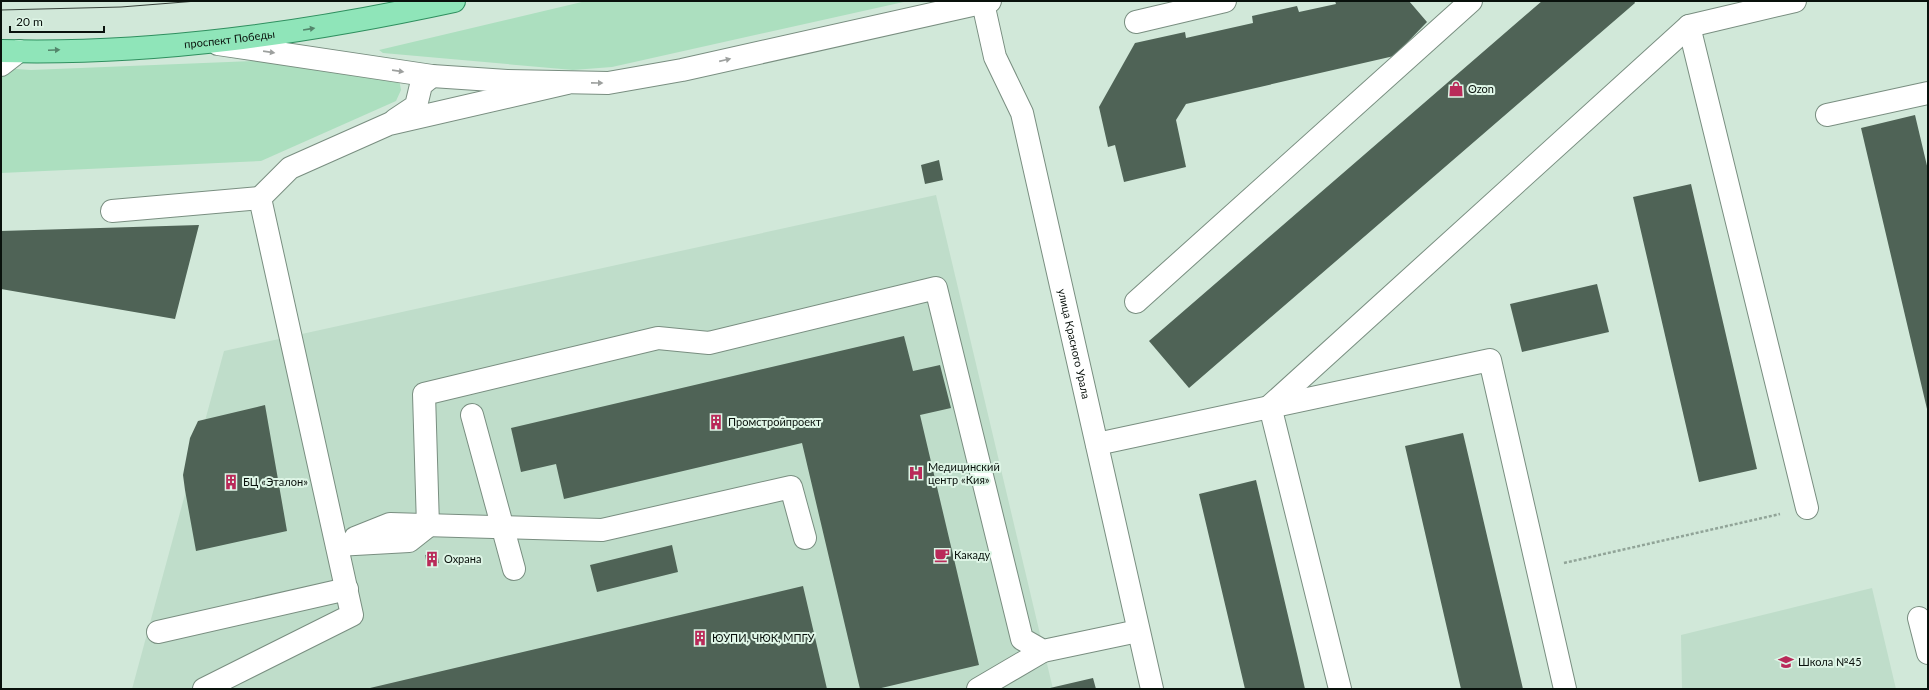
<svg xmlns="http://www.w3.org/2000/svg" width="1929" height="690" viewBox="0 0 1929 690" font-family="Lato,sans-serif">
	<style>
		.built { fill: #bfddca }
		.green { fill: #acdfbf }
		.building { fill: #4f6356 }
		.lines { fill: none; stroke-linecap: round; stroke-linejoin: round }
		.minor-casing { stroke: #798e80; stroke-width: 24 }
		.major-casing { stroke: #2f8f5f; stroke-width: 24 }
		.path { stroke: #91a498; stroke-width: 2.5; stroke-dasharray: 3 2; stroke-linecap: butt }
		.minor { stroke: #fff; stroke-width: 22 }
		.major { stroke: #8fe5b9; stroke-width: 22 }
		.tram { stroke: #36423a; stroke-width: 1 }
		.oneway { fill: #53866b }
		.oneway2 { fill: #9da09e }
		.labels { text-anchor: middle; stroke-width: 4; stroke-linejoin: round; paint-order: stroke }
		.street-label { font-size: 11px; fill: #09110c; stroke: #def5e6 }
		.poi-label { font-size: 11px; fill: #09110c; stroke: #def5e6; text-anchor: start }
	</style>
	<rect width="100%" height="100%" fill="#d1e8d9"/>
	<!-- built -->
	<path class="built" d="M936,195L1053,689H132L224,351Z
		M1872,588L1896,689H1682L1681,635Z"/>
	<!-- green -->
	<path class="green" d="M586,1H908L612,67L573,70L383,53L379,50Z
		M253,61L390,75L399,79L401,90L396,101L261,161L1,173V68L31,70Z"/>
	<!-- building -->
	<path class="building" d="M1335,1H1409L1427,22L1394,56L1186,104L1176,120L1186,167L1124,182L1115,145L1108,147L1099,107L1135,43L1185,32L1186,38L1253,23L1252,16L1297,6L1299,12L1336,4Z
		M1542,1H1634L1635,3L1189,388L1149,341Z
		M1915,115L1928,170L1927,409L1861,128Z
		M939,160L943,180L925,184L921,165Z
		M1691,184L1757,469L1699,482L1633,197Z
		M199,225L175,319L1,289V231Z
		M1597,284L1609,332L1522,352L1510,304Z
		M904,336L913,371L940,365L951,408L920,415L979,665L877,689H860L802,443L564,499L556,464L521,472L511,428Z
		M265,405L287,531L196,551L185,490L183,475L190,438L198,421Z
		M1463,433L1488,540L1523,689H1461L1405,446Z
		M1256,480L1298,658L1305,689H1245L1199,494Z
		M672,545L678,572L597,592L590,565Z
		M437,552L439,563L427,566L425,555Z
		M803,586L827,689H370V688Z
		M1093,678L1096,689H1050V688Z"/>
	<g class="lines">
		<!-- minor casing -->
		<g class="minor-casing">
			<g id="minor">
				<path id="s1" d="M983,3L995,57L1022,113L1152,689"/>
				<path d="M1136,22L1225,1"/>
				<path d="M1689,26L1807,508"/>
				<path d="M218,44L432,76L507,81L608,83L682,70L990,1"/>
				<path d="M1,65L19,51"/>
				<path d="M1827,115L1928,93"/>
				<path d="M395,120L416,106L421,85L432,76"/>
				<path d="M112,211L260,198"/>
				<path d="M1136,302L1471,1"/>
				<path d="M472,415L514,569"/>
				<path d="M1097,444L1490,360L1565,689"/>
				<path d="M355,538L390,524L602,530L791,487L805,538"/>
				<path d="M337,545L409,541L428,526L424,394L658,338L709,343L936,288L1022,639L1043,651L1138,631"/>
				<path d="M1919,618L1928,653"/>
				<path d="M158,632L347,589"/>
				<path d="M204,689L352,615L260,198L290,168L389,124L567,83"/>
				<path d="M978,689L1043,651"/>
				<path d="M1340,689L1270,406L1689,26L1795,1"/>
			</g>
		</g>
		<!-- major casing -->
		<g class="major-casing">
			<g id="major">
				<path id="s2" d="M1,51C154,55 306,33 454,1"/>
			</g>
		</g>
		<!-- path -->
		<path class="path" d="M1564,563L1780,514"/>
		<!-- minor -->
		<use href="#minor" class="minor"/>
		<!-- major -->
		<use href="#major" class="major"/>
		<!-- tram -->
		<path class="tram" d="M1,10L121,7L197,1"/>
	</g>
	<!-- one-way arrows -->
	<defs><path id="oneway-solid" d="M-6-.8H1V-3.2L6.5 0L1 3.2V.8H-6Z"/></defs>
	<g class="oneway">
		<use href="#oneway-solid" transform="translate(309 29) rotate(-9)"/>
		<use href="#oneway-solid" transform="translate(54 50) rotate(-2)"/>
	</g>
	<g class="oneway2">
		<use href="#oneway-solid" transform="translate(269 52) rotate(8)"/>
		<use href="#oneway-solid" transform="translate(725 60) rotate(-13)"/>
		<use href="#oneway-solid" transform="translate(398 71) rotate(8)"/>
		<use href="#oneway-solid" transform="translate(597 83) rotate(1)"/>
	</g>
	<!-- icons -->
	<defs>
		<g id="shop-bare" transform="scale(1.2)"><path d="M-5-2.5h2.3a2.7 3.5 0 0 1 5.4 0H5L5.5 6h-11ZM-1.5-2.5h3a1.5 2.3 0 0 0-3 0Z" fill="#b92a59" stroke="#def5e6" stroke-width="2.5" paint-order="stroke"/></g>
		<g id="building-bare" transform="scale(1.2)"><path d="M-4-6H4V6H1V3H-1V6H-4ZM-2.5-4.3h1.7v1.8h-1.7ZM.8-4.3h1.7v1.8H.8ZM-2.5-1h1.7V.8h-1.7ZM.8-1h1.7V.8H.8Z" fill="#b92a59" stroke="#def5e6" stroke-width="2.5" paint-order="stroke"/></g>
		<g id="hospital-bare" transform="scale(1.2)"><path d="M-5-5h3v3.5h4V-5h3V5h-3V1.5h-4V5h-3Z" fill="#b92a59" stroke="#def5e6" stroke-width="2.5" paint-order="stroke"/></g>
		<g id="cafe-bare" transform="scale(1.2)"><path d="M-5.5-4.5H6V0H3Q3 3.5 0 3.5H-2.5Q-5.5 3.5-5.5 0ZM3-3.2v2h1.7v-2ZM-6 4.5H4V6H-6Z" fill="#b92a59" stroke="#def5e6" stroke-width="2.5" paint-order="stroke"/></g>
		<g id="school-bare" transform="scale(1.2)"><path d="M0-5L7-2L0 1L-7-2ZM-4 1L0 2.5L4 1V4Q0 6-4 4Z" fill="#b92a59" stroke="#def5e6" stroke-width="2.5" paint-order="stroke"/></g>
	</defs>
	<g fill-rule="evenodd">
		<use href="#shop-bare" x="1456" y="89"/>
		<use href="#building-bare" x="716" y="422"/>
		<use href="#hospital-bare" x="916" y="473"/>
		<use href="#building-bare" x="231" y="482"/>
		<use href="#cafe-bare" x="942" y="555"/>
		<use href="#building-bare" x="432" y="559"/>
		<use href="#building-bare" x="700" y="638"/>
		<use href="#school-bare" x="1786" y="662"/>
	</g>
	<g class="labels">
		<!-- street labels -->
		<g class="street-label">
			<text dy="4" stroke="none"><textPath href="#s2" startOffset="229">проспект Победы</textPath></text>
			<text dy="4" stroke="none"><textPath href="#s1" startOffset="354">улица Красного Урала</textPath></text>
		</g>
		<!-- poi labels -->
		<g class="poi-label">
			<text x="1468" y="93">Ozon</text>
			<text x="728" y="426">Промстройпроект</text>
			<text x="928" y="471">Медицинский<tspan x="928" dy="13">центр «Кия»</tspan></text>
			<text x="243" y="486">БЦ «Эталон»</text>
			<text x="954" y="559">Какаду</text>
			<text x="444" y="563">Охрана</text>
			<text x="712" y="642">ЮУПИ, ЧЮК, МПГУ</text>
			<text x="1798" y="666">Школа №45</text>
		</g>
	</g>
	<!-- border -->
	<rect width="1929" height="690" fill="none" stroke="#09110c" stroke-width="4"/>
	<!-- scale -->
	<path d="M10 26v6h94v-6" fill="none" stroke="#09110c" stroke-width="2"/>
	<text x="16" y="26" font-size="12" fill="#09110c" stroke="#def5e6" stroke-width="3" paint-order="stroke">20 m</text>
</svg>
